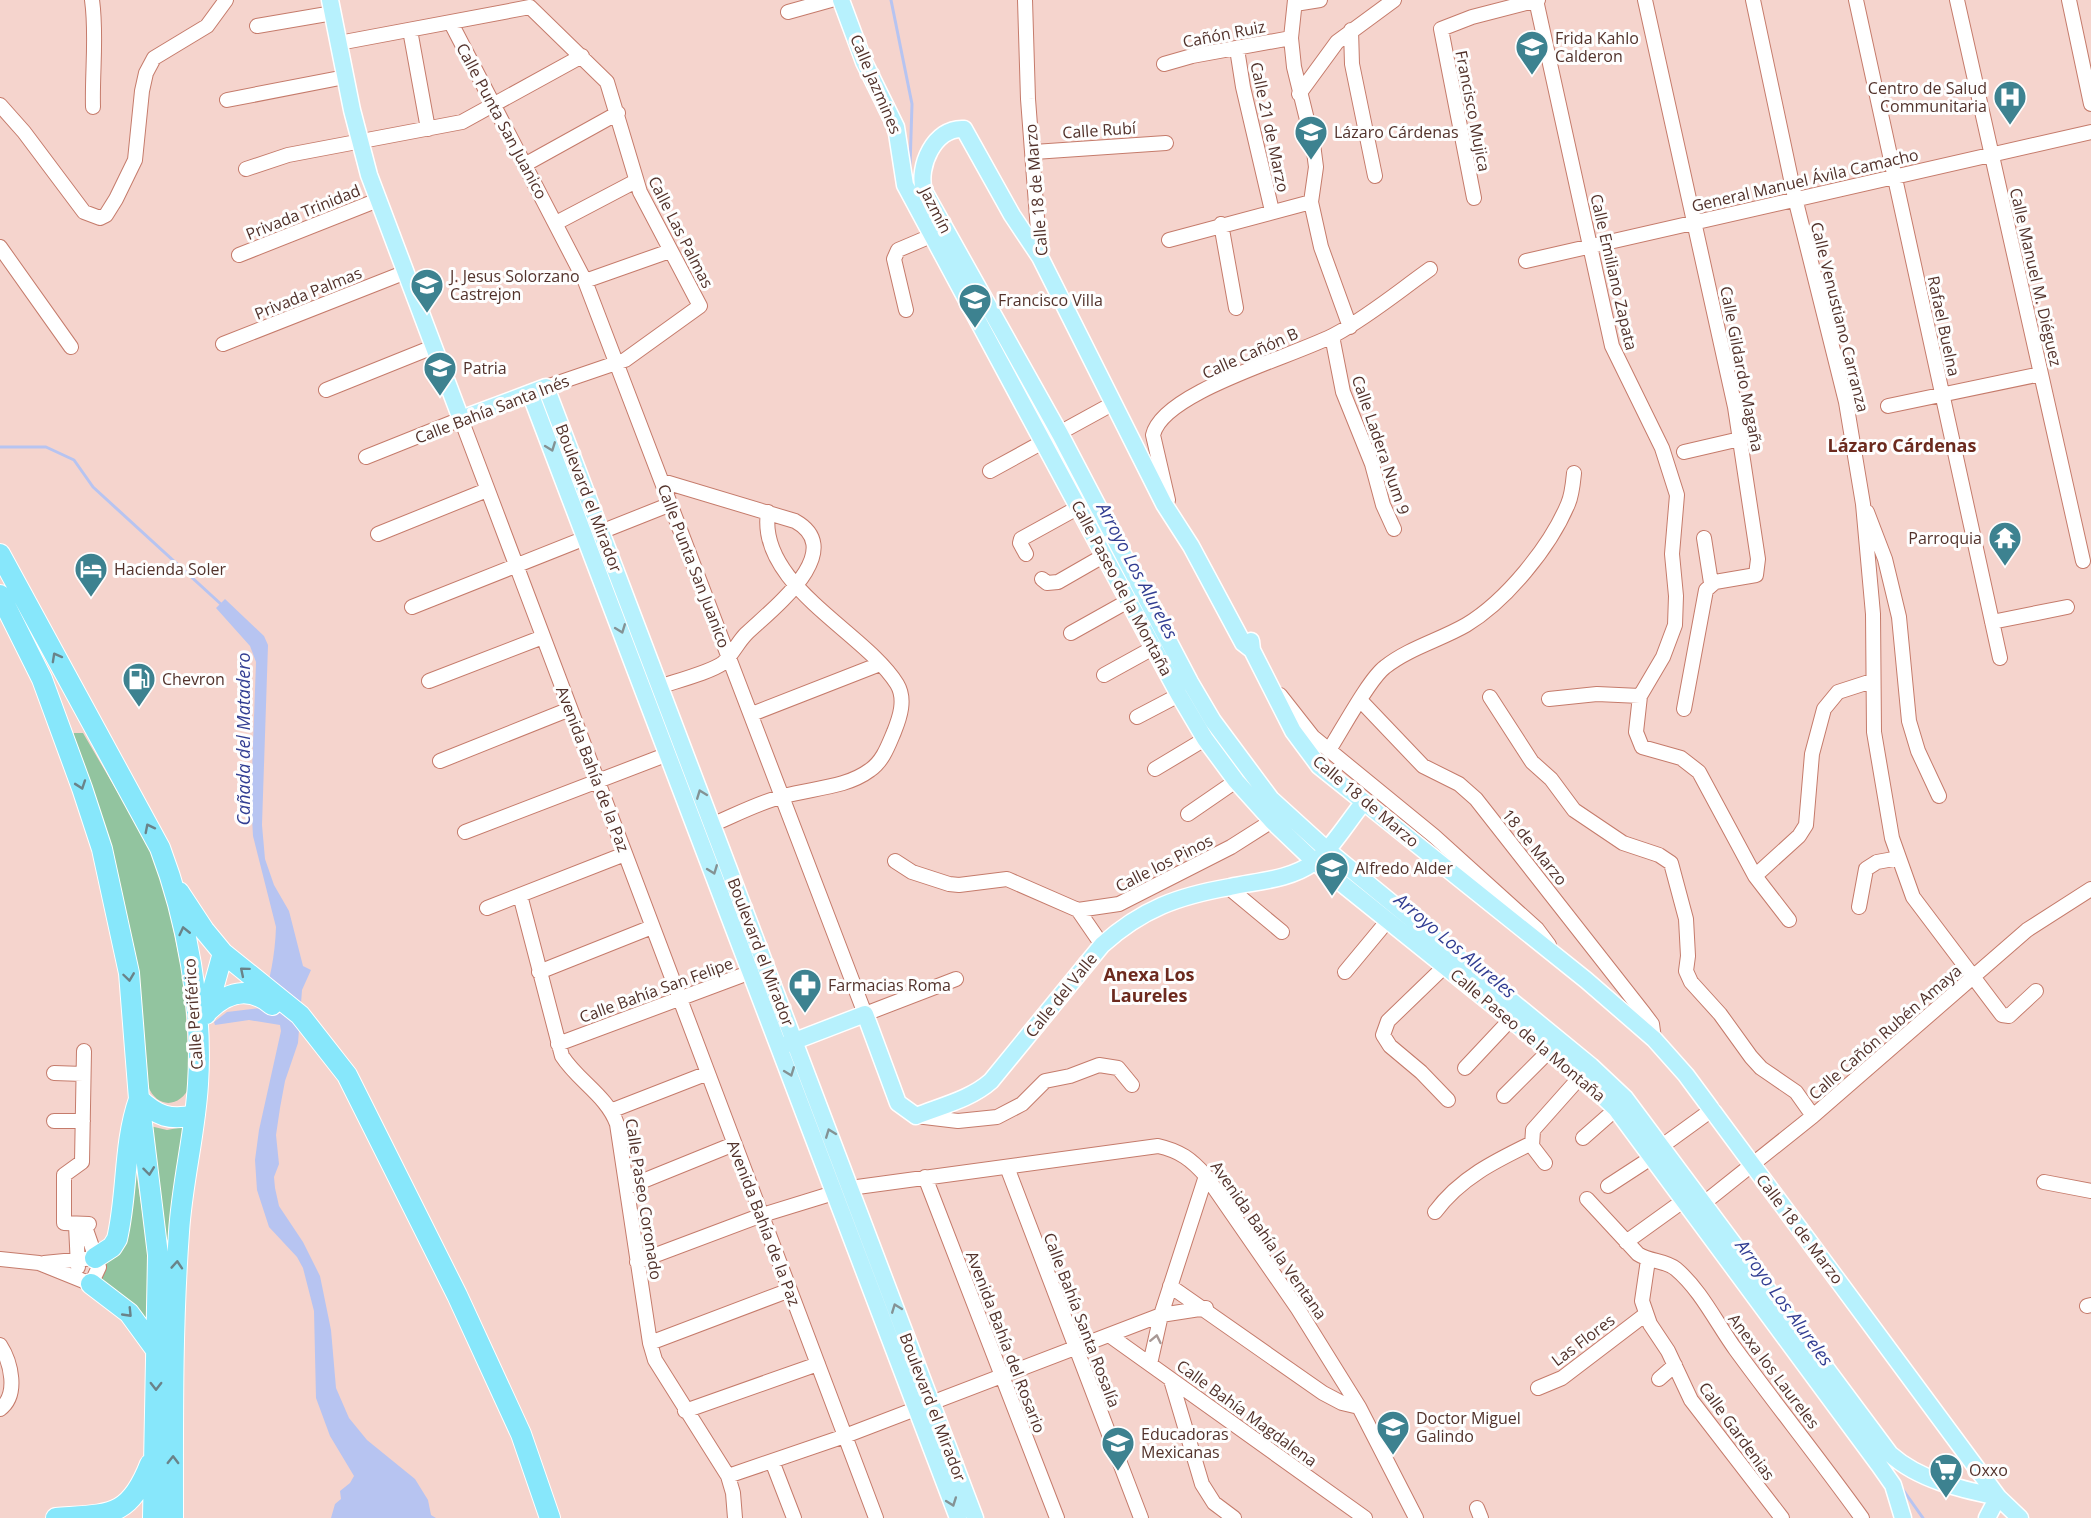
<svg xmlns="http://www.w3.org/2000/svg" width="2091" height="1518" viewBox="0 0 2091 1518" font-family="'Open Sans',sans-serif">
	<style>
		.green { fill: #92c49f }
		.water { fill: #b7c4f1 }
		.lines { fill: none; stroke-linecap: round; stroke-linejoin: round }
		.stream { stroke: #b7c4f1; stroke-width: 3 }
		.minor-casing { stroke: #c57b6b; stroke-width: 16 }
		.major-casing { stroke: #fff; stroke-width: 19 }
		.highway-casing { stroke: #fff; stroke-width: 22 }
		.minor { stroke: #fff; stroke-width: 14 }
		.major { stroke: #b7f1fd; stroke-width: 16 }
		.highway { stroke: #87e7fb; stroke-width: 20 }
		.oneway { stroke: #849294 }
		.oneway2 { stroke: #6a8389 }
		.oneway3 { stroke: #a89895 }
		.labels { text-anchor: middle; stroke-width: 6; stroke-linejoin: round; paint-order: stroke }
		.street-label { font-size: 16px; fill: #52322b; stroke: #fefefe }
		.poi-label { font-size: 16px; fill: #52322b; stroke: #fefefe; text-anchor: start }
		.neighbourhood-label { font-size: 18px; font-weight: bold; fill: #6c2a1e; stroke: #fefefe }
		.water-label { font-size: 18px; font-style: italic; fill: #313d92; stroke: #fefefe }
	</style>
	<rect width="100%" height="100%" fill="#f5d4cd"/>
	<!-- green -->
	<path class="green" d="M74,733H83L160,865L184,982L190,1086C180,1108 157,1109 148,1086L71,736Z
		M150,1126L167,1130L183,1127L167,1247L164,1518H161Z
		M133,1150L147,1245L149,1329L99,1279Z"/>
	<!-- water -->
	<path class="water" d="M225,599L264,636L268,645L262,825L265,859L274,885L289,911L303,966L311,970L302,990L298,1043L285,1081L280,1108L276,1135L279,1164L274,1177L275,1188L279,1206L303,1242L320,1276L331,1330L336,1388L349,1418L367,1440L415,1479L428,1500L431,1515L436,1518H331L335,1504L341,1499L340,1491L350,1483L354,1476L330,1436L316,1398L314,1311L303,1268L297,1257L269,1227L257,1190L255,1160L259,1130L281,1031L280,1025L249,1020L215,1025L214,1022L227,1012L261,1008C270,980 275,956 276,927L253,836L251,800L256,662L250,646L216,608Z"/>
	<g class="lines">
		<!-- stream -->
		<path class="stream" d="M891,0L912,104L910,167
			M0,447H46L74,460L93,487L223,606
			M1209,731L1218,742
			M1901,1487L1923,1518"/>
		<!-- minor casing -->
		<g class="minor-casing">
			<path id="minor" d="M92,0C97,35 92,71 93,107
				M1025,0L1028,99L1040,257
				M1295,0L1291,38L1294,67L1313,144L1316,167L1311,202L1321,247L1350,327
				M1536,0L1612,346L1662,448L1677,495L1672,554L1676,596L1675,625L1663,657L1640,696L1636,732L1642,747L1681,758L1699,772L1755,876L1789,920
				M1645,0L1735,407L1758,559L1756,575L1715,582L1706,590L1684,709
				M1753,0L1795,198L1846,402L1863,504L1873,614L1874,732L1892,838L1913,897L2002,1015L2009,1016L2036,991
				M1856,0L2000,658
				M1957,0L2083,561
				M2069,0L2091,104
				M1295,4L1320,0
				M788,12L831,0
				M451,23L585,281L865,1014L956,979
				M257,26L333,13
				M410,30L428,129
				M1351,30L1352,64L1375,176
				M339,43L530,7L607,82L640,192L700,306L625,360L546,387
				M1237,49L1243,87L1272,211
				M1164,64L1192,56L1291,38
				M1299,94L1337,42L1394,0
				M227,100L345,77
				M0,105L24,132L84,212L100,218L106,215L116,199L135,160L142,91L146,73L154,58L207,26L226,0
				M1034,152L1166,143
				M526,164L618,113
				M246,169L288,155L462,122L582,56
				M1474,198L1441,29L1472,17L1538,0
				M556,223L636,181
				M1221,224L1236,308
				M1169,240L1311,202
				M0,247L71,347
				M239,255L378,200
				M1526,261L2091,132
				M585,281L670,251
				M906,310L894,259L898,250L931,236
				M1332,336L1343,392L1372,464L1383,505L1394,529
				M223,344L406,272
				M326,390L433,347
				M1888,406L2041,374
				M1684,452L1740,439
				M366,457L461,419L876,1518
				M990,471L1114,403
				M1164,504L1168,500L1153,435C1163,391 1296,356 1336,334C1369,316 1399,291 1430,269
				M1867,512L1885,559L1899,617L1909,721L1918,751L1939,796
				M378,534L487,490
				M1704,538L1711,583
				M1026,554L1020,543L1021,539L1079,507
				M1042,579L1047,583L1058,582L1105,555
				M412,607L671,504
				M1992,622L2067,607
				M1071,633L1130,600
				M1104,675L1153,648
				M429,681L543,637
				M650,690C668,683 710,673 723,663C732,655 738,642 746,634C771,610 849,551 795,521L662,481
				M1280,695L1313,737L1434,836L1537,929L1549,945
				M1490,697L1532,762L1551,779L1574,810L1623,843L1659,855L1671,863L1686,919L1688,956L1686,971L1691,982L1720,1014L1751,1057L1761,1068L1796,1092L1813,1116
				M1549,699L1597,694L1640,696
				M1361,701L1423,766L1459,784L1476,799L1643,1012L1652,1024L1654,1039
				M752,714L880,664
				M1137,717L1179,695
				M1329,750C1342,730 1369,679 1385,667C1409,648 1440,640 1466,625C1506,601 1550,547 1568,504C1572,495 1573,483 1574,473
				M440,761L570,709
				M1155,769L1205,739
				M1188,814L1236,781
				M704,828C730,818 756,803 784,796C812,788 846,788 870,770C883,761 888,746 894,732C900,717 906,699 897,684C865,632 757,585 768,512
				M465,832L676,751
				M895,861L912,872L949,884L959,885L1007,879L1078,910L1119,904L1231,847L1272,821
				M1755,876L1799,836L1806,825L1812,754L1824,709L1838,692L1872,681
				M1228,887L1282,932
				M520,895L562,1056C578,1081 607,1096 617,1124L650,1343L655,1360L728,1476L733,1493L735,1518
				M1859,907L1866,869L1877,862L1899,858
				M487,908L625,854
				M1078,910L1102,945
				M1445,966L1388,1021L1383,1035L1390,1046L1421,1072L1448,1100
				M539,972L652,927
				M1345,972L1389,919
				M558,1044L759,969
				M84,1051L82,1162L64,1175V1223L89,1224
				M1465,1068L1511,1019
				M54,1073L83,1074
				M1504,1096L1549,1051
				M613,1110L708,1073
				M916,1116L958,1121L997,1117L1022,1104L1045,1081L1070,1076L1099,1065L1118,1068L1132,1085
				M54,1121H83
				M1583,1138L1616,1109
				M1662,1146L1713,1109
				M1545,1163L1532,1146L1533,1130L1581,1076
				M1007,1167L1141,1518
				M925,1177L1057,1518
				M2044,1182L2091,1191
				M1608,1186L1651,1158
				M628,1187L734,1144
				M1587,1199L1638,1254C1650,1262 1665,1260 1676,1269C1701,1290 1717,1324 1736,1350C1777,1406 1821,1461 1862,1518
				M1704,1203L1813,1116L2027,930L2091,889
				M1435,1212C1460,1178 1495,1161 1532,1143
				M76,1225L78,1267
				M1626,1242L1683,1201
				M0,1259L39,1263L91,1284L99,1267L84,1224
				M1648,1260L1642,1301L1650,1324L1668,1351L1691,1400L1782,1518
				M637,1262L762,1215L850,1188L1158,1146C1180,1151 1191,1159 1206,1176L1298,1309L1359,1407L1416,1518
				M44,1263L95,1258
				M1170,1286L1323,1393L1342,1403L1359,1407
				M2087,1306L2091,1305
				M1109,1335L1365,1518
				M650,1343L790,1290
				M0,1345C11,1362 19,1395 0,1409
				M1150,1364L1161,1315L1206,1176
				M1659,1379L1675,1365
				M1171,1380L1202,1484L1214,1503L1234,1518
				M1538,1388L1562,1378L1646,1314
				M685,1411L818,1364
				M772,1461L794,1518
				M728,1476L845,1436L1161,1315L1206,1308
				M1477,1508L1481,1518"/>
		</g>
		<!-- major casing -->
		<g class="major-casing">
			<path id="major" d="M330,0L352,110L369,175L461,419L546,387L975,1518
				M841,0L864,62L896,127L905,185L1179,695L1205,739L1236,781L1272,821L1315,862L1581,1076L1616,1109L1879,1465L1893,1485L1903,1518
				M530,393L958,1518
				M1251,641L1252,650L1293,731L1319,766L1586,980L1654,1039L1686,1075L1998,1497L2020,1518
				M1252,650L1243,643L1191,546L1164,504L1040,257L1012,215L964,129C934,127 917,167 924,191L1060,434L1190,682L1213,721L1271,799L1326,849L1591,1066L1625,1098L1890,1454C1919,1480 1960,1489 1998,1497
				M787,1044L865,1014L898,1103L916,1116C941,1106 971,1099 991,1081L1102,945C1142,909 1178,896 1230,887C1258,881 1289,880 1313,863C1331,850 1349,820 1363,803
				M1987,1518L1998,1497"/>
		</g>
		<!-- highway casing -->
		<g class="highway-casing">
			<path id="highway" d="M0,554L160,848C187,919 203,1008 198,1084C195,1134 182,1183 179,1232C172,1327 173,1423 173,1518
				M0,595L42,679L82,788L102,849L129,973L139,1099L158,1255L153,1518
				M179,892L204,930L223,953L300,1015L347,1075L457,1295L521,1434L550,1518
				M206,1013C226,992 249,985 272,1005
				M206,1014L223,953
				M95,1258L112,1247L117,1239C128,1192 123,1145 139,1099C157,1116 170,1121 195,1115
				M91,1284L129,1313L156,1350
				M56,1518C110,1514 129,1518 150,1464"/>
		</g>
		<!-- minor -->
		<use href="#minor" class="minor"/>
		<!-- major -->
		<use href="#major" class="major"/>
		<!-- highway -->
		<use href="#highway" class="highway"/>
	</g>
	<!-- one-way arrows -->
	<defs><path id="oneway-chevron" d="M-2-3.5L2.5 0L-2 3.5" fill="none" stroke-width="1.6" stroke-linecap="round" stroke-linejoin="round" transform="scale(1.5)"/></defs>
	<g class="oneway">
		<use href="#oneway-chevron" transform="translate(551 447) rotate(69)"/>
		<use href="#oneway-chevron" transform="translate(621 629) rotate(69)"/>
		<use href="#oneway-chevron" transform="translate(701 794) rotate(-111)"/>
		<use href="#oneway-chevron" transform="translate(713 870) rotate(69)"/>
		<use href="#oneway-chevron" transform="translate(790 1072) rotate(69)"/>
		<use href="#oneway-chevron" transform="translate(830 1133) rotate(-111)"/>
		<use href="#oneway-chevron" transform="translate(896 1308) rotate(-111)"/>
		<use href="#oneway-chevron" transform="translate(952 1502) rotate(70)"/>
	</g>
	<g class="oneway2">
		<use href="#oneway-chevron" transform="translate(56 657) rotate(-119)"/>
		<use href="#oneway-chevron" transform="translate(81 785) rotate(71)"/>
		<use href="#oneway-chevron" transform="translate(149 828) rotate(-117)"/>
		<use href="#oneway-chevron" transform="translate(184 931) rotate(-103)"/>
		<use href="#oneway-chevron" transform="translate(244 971) rotate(-140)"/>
		<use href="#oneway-chevron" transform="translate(129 977) rotate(82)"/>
		<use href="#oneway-chevron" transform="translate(149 1171) rotate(83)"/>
		<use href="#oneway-chevron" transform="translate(177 1265) rotate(-86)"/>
		<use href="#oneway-chevron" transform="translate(128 1313) rotate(46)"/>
		<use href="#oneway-chevron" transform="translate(156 1386) rotate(90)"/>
		<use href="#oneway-chevron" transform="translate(173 1460) rotate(-89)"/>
	</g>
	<use class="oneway3" href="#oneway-chevron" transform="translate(1156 1339) rotate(-78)"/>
	<!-- icons -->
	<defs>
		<g id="school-pin" transform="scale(1.725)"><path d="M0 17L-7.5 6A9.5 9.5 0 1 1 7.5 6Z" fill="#3d8290" stroke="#fefefe"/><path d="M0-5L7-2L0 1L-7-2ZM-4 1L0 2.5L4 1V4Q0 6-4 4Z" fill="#fff"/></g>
		<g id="hospital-pin" transform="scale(1.725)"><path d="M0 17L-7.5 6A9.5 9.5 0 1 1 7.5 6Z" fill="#3d8290" stroke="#fefefe"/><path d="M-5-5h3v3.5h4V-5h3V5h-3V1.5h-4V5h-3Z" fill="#fff"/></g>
		<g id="temple-pin" transform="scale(1.725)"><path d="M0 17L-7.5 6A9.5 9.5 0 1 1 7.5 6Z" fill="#3d8290" stroke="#fefefe"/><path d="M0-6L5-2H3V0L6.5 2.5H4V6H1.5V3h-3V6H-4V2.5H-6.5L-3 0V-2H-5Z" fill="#fff"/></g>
		<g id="hotel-pin" transform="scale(1.725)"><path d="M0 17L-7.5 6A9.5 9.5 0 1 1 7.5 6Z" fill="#3d8290" stroke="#fefefe"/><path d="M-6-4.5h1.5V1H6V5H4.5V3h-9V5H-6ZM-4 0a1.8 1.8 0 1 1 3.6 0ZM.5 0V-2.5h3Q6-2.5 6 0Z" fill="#fff"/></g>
		<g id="fuel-pin" transform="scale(1.725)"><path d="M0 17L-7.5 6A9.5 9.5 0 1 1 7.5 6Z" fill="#3d8290" stroke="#fefefe"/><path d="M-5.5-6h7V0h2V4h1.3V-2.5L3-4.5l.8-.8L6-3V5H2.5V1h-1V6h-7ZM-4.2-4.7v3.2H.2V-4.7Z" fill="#fff"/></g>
		<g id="pharmacy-pin" transform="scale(1.725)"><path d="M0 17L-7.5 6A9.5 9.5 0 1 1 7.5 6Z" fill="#3d8290" stroke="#fefefe"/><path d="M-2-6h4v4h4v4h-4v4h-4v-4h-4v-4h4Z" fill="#fff"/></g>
		<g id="supermarket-pin" transform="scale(1.725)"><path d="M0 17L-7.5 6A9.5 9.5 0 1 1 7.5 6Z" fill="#3d8290" stroke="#fefefe"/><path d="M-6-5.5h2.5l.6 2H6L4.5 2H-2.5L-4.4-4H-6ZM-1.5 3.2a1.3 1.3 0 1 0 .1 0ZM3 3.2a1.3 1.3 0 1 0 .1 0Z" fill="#fff"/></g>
	</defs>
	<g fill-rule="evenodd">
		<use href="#school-pin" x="1532" y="47"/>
		<use href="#hospital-pin" x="2010" y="97"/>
		<use href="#school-pin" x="1311" y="132"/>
		<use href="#school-pin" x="427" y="285"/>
		<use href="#school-pin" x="975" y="300"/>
		<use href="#school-pin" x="440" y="368"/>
		<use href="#temple-pin" x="2005" y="538"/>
		<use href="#hotel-pin" x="91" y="569"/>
		<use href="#fuel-pin" x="139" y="679"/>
		<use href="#school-pin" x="1332" y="868"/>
		<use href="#pharmacy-pin" x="805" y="985"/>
		<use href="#school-pin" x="1393" y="1427"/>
		<use href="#school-pin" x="1118" y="1443"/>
		<use href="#supermarket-pin" x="1946" y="1470"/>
	</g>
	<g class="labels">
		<!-- street labels -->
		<g class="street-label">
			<text transform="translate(1224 34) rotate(-11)" y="6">Cañón Ruiz</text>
			<text transform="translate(876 84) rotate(67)" y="6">Calle Jazmines</text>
			<text transform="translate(1473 111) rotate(79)" y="6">Francisco Mujica</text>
			<text transform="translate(502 121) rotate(62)" y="6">Calle Punta San Juanico</text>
			<text transform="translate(1270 127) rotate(78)" y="6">Calle 21 de Marzo</text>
			<text transform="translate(1099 130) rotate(-4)" y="6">Calle Rubí</text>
			<text transform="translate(1805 180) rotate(-13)" y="6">General Manuel Ávila Camacho</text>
			<text transform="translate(1036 190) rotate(-95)" y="6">Calle 18 de Marzo</text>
			<text transform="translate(936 210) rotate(63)" y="6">Jazmín</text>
			<text transform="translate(303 212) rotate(-22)" y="6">Privada Trinidad</text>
			<text transform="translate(681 232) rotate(63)" y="6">Calle Las Palmas</text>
			<text transform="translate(1614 272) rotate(77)" y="6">Calle Emiliano Zapata</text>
			<text transform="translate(2036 277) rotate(77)" y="6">Calle Manuel M. Diéguez</text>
			<text transform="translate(308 293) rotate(-22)" y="6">Privada Palmas</text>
			<text transform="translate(1840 317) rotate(76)" y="6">Calle Venustiano Carranza</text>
			<text transform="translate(1944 326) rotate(78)" y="6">Rafael Buelna</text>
			<text transform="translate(1250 353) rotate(-24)" y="6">Calle Cañón B</text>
			<text transform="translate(1742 369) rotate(79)" y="6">Calle Gildardo Magaña</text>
			<text transform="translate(492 409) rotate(-21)" y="6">Calle Bahía Santa Inés</text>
			<text transform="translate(1381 445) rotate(71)" y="6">Calle Ladera Num 9</text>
			<text transform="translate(589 498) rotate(69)" y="6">Boulevard el Mirador</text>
			<text transform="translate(694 566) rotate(69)" y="6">Calle Punta San Juanico</text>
			<text transform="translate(1122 588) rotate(62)" y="6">Calle Paseo de la Montaña</text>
			<text transform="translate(593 769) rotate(69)" y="6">Avenida Bahía de la Paz</text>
			<text transform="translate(1366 801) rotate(40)" y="6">Calle 18 de Marzo</text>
			<text transform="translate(1535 847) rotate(51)" y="6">18 de Marzo</text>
			<text transform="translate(1164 863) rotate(-27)" y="6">Calle los Pinos</text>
			<text transform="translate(761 952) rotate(69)" y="6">Boulevard el Mirador</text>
			<text transform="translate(656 990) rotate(-20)" y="6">Calle Bahía San Felipe</text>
			<text transform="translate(1061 995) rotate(-51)" y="6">Calle del Valle</text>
			<text transform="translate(193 1014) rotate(-94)" y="6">Calle Periférico</text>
			<text transform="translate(1885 1032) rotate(-41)" y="6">Calle Cañón Rubén Amaya</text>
			<text transform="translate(1528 1035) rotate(40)" y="6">Calle Paseo de la Montaña</text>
			<text transform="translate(644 1199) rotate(81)" y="6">Calle Paseo Coronado</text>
			<text transform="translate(764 1223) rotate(69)" y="6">Avenida Bahía de la Paz</text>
			<text transform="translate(1800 1229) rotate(53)" y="6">Calle 18 de Marzo</text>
			<text transform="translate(1269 1240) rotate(55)" y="6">Avenida Bahía la Ventana</text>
			<text transform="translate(1082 1320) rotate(69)" y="6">Calle Bahía Santa Rosalía</text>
			<text transform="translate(1583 1340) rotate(-37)" y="6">Las Flores</text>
			<text transform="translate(1006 1342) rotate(69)" y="6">Avenida Bahía del Rosario</text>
			<text transform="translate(1774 1371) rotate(53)" y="6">Anexa los Laureles</text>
			<text transform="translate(933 1407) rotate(69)" y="6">Boulevard el Mirador</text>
			<text transform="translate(1247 1413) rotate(36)" y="6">Calle Bahía Magdalena</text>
			<text transform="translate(1737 1431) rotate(54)" y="6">Calle Gardenias</text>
		</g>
		<!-- poi labels -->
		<g class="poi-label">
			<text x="1555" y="44">Frida Kahlo<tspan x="1555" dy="18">Calderon</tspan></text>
			<text x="1987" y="94" text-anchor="end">Centro de Salud<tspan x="1987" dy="18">Communitaria</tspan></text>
			<text x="1334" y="138">Lázaro Cárdenas</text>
			<text x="450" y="282">J. Jesus Solorzano<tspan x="450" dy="18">Castrejon</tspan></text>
			<text x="998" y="306">Francisco Villa</text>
			<text x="463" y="374">Patria</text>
			<text x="1982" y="544" text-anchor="end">Parroquia</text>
			<text x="114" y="575">Hacienda Soler</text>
			<text x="162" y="685">Chevron</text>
			<text x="1355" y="874">Alfredo Alder</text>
			<text x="828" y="991">Farmacias Roma</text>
			<text x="1416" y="1424">Doctor Miguel<tspan x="1416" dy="18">Galindo</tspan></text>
			<text x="1141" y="1440">Educadoras<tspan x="1141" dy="18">Mexicanas</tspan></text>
			<text x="1969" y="1476">Oxxo</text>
		</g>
		<!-- neighbourhood labels -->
		<g class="neighbourhood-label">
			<text x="1902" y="452">Lázaro Cárdenas</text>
			<text x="1149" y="981">Anexa Los<tspan x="1149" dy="21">Laureles</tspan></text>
		</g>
		<!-- water labels -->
		<g class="water-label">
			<text transform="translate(1137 571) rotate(62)" y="6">Arroyo Los Alureles</text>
			<text transform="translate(244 739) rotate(-90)" y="6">Cañada del Matadero</text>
			<text transform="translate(1455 946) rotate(40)" y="6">Arroyo Los Alureles</text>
			<text transform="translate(1784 1303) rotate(54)" y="6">Arroyo Los Alureles</text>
		</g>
	</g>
</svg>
